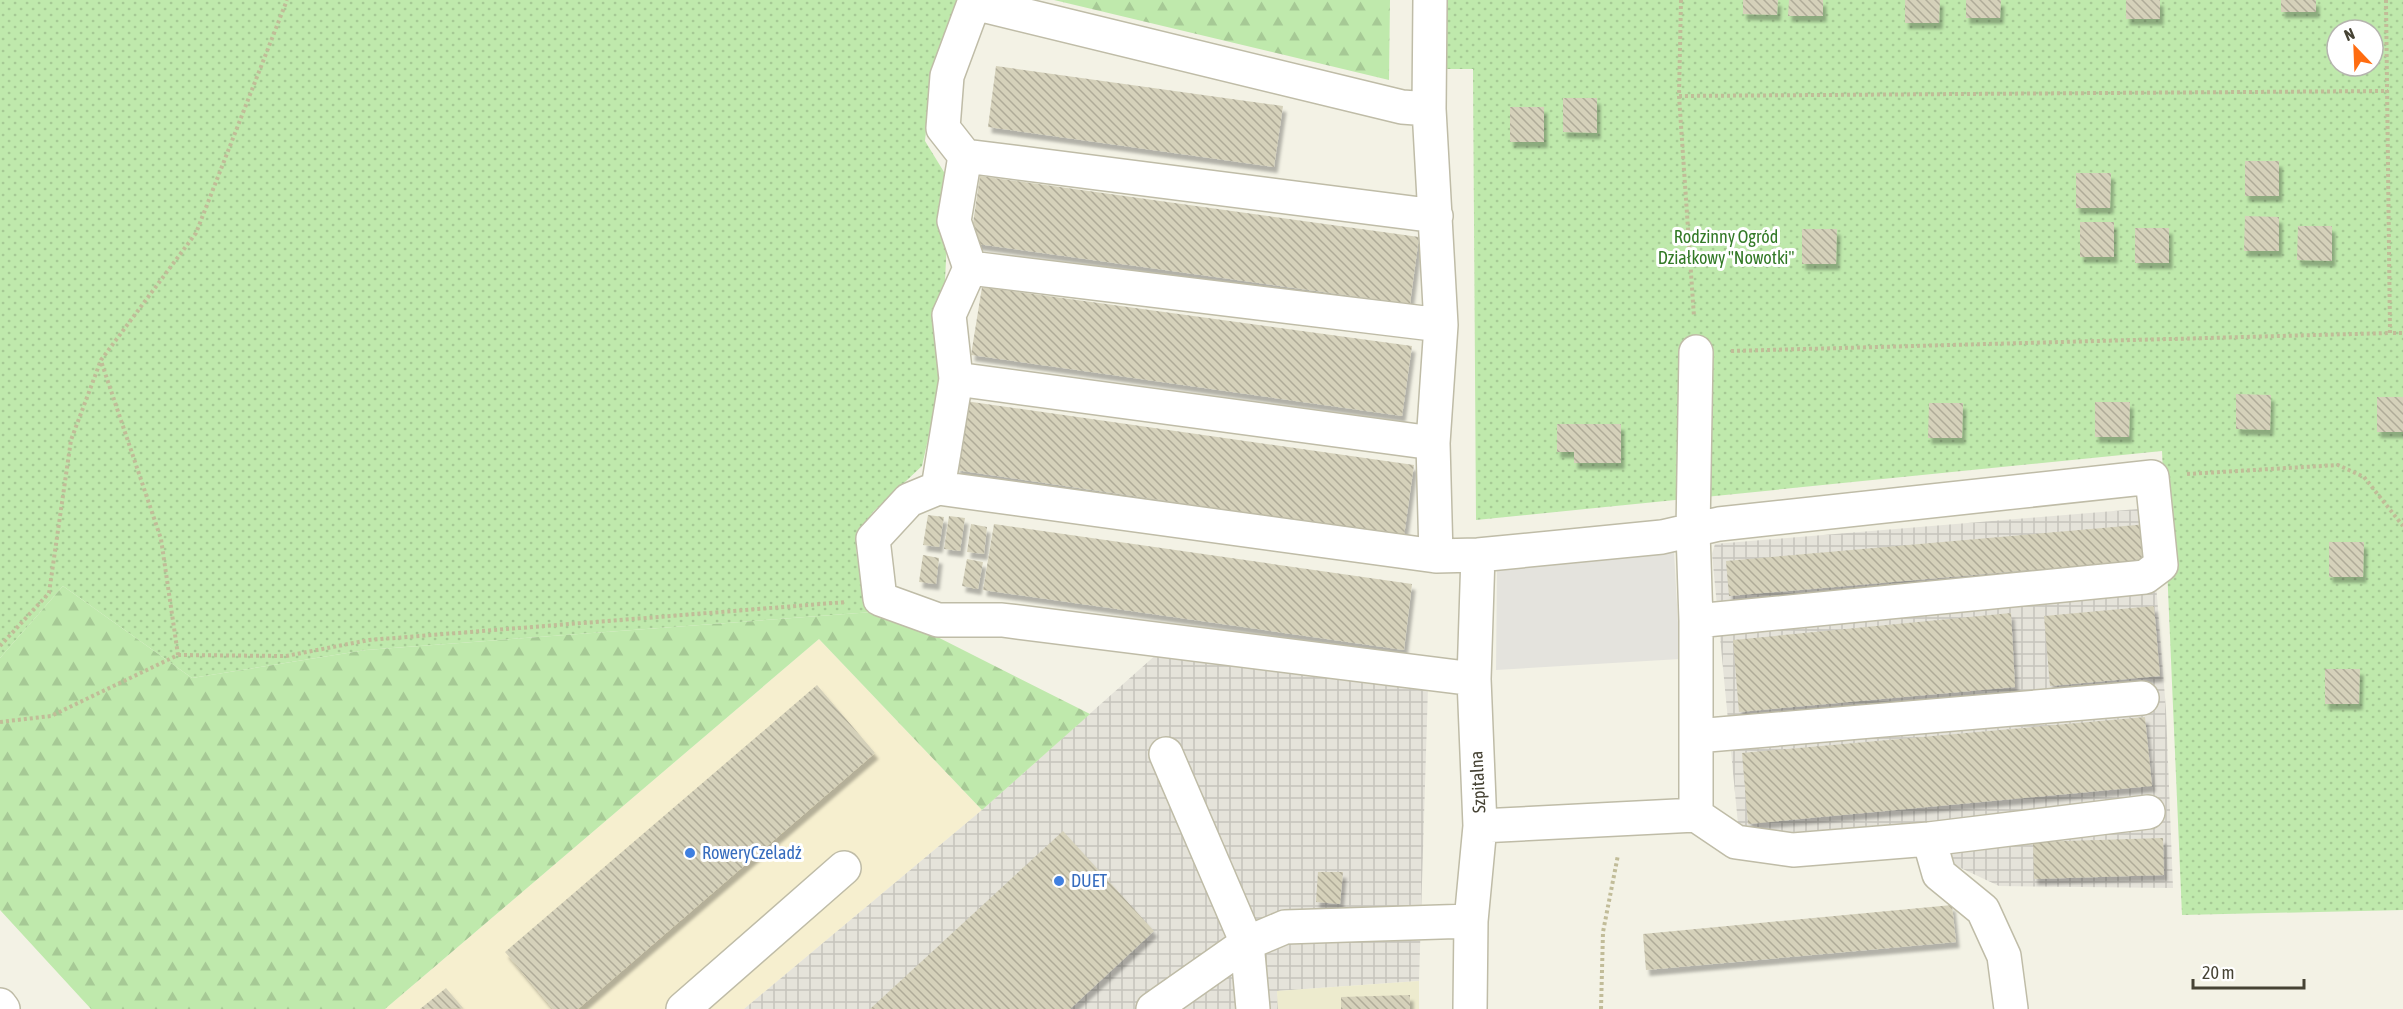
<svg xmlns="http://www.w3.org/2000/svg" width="2403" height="1009" viewBox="0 0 2403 1009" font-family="'Asap Condensed',sans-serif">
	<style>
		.commercial { fill: #f6efcf }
		.industrial { fill: url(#industrial-grid) }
		.education { fill: #edebce }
		.grass { fill: url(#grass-dots); fill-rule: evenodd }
		.forest { fill: url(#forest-firs) }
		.parking { fill: #e4e3dd }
		.building { fill: url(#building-back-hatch); filter: url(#shadow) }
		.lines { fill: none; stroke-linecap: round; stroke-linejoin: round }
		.minor-casing { stroke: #bfbca7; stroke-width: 36 }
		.path { stroke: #c1bc98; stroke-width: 4; stroke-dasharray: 3 3; stroke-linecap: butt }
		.minor { stroke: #fff; stroke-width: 33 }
		.shop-dot { fill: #3f7fe0; stroke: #fff; stroke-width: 2 }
		.labels { text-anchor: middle; stroke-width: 6; stroke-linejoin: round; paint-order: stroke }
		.park-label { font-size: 18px; fill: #327926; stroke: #fff }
		.street-label { font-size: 18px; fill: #464334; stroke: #fff }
		.shop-label { font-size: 18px; fill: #366cbe; stroke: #fff; text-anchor: start }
	</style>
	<defs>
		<pattern id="industrial-grid" width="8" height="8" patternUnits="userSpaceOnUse" patternTransform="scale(1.5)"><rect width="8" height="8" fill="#e5e3da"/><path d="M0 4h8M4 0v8" fill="none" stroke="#c6c4bc"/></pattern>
		<pattern id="grass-dots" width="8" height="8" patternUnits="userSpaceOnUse" patternTransform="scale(1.5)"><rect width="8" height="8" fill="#bfe9ac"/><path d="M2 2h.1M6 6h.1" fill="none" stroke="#a6c995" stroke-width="1.8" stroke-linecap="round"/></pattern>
		<pattern id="forest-firs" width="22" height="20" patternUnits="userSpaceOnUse" patternTransform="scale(1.5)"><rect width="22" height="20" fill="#bfe9ac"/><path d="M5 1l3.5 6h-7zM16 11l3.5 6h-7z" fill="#a6c995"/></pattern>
		<pattern id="building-back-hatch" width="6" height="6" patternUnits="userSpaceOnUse" patternTransform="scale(1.5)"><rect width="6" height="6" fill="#d5d1ba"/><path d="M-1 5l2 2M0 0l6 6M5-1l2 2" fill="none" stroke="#afab98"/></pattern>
		<filter id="shadow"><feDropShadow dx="3.5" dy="6" stdDeviation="1.5" flood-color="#0004"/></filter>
	</defs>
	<rect width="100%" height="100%" fill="#f3f2e5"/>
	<!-- commercial -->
	<path class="commercial" d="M819,639L982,810L744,1009H385Z"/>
	<!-- industrial -->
	<path class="industrial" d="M2150,508L2166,710L2173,888L1999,886L1882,831L1749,836L1738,824L1712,554L1715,544Z
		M1168,644L1428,687L1419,981L1277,991L1278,1009H744L982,810Z"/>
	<!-- education -->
	<path class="education" d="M1419,981V1009H1278L1277,991Z"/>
	<!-- grass -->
	<path class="grass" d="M0,0H958L932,68L925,141L944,172L947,239L940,386L922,466L872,513L856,549L861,580L886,611L366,650L192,678L63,586L0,658Z
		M1426,0H2403V910L2182,915L2162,451L1476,520L1473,69H1424ZM2337,30H2373V66H2337Z"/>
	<!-- forest -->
	<path class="forest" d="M1054,0H1390L1389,80Z
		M63,586L192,678L366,650L886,611L1090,714L982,810L819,639L385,1009H91L0,910V658Z"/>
	<!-- parking -->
	<path class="parking" d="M1674,552L1680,659L1496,670L1497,568Z"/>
	<!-- building -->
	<path class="building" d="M1743,0H1778L1777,15L1743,14Z
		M1789,0H1823V16H1788Z
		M1905,0H1940L1939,23H1905Z
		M1966,0H2001L2000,18H1966Z
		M2126,0H2160V19H2126Z
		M2281,0H2316V12H2281Z
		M996,66L1283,106L1274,167L988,127Z
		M1563,98H1597V133L1563,132Z
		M1510,107H1544V142H1510Z
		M2245,161H2279V196H2245Z
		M2076,173H2111L2110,208H2076Z
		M980,176L1419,237L1410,304L970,243Z
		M2245,216L2279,217V251H2244Z
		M2080,222H2114V257H2080Z
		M2298,226H2332V261L2297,260Z
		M2135,228H2169V263H2135Z
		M1802,229H1837L1836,264H1802Z
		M982,287L1412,346L1402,416L971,355Z
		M2236,394L2271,395L2270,430L2236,429Z
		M2377,397H2403V432H2377Z
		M965,401L1414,465L1404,536L956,470Z
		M2095,402H2130L2129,437H2095Z
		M1929,403H1963L1962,438H1928Z
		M1557,424H1621V463H1574V452H1557Z
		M928,515L944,517L939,547L923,545Z
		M949,516L965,518L960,551L944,549Z
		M971,524L987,527L984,554L967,552Z
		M994,524L1412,584L1404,650L983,590Z
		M2148,524L2149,560L1729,596L1726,561Z
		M2329,542H2364L2363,577H2329Z
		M923,555L939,558L936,584L919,582Z
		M967,559L983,562L978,589L962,586Z
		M2154,606L2160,676L2050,686L2044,616Z
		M2011,613L2015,687L1739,712L1733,640Z
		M2325,669H2360L2359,704H2325Z
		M817,685L875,753L578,1009H553L505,952Z
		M2145,717L2152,786L1748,824L1742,753Z
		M1063,831L1154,931L1070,1009H870Z
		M2163,838L2164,875L2034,879L2033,842Z
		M1318,872H1343L1340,904L1316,902Z
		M1952,905L1956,942L1646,970L1643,934Z
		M446,988L463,1008L420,1009Z
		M1410,995V1009H1341V997Z"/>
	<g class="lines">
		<!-- minor casing -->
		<g class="minor-casing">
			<path id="minor" d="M1430,0L1429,109L1441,325L1433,443L1436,556L1478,555L1662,537L1719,524L2152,477L2161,565L2145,577L1696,621L1693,532L1696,352
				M1429,109L1402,107L974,3L947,76L943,128L965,156L954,221L970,268L949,315L956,379L938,488L909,500L873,539L880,599L938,620H1002L1474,679
				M965,156L1436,216
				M970,268L1441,325
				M956,379L1433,443
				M938,488L1436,556
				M1696,621V736L2142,698
				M1696,736V815L1736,842L1793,850L1929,839L2148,812
				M1480,826L1696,815
				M1929,839L1939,874L1983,910L2004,956L2011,1009
				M0,1005L3,1009
				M683,1009L844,868
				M1153,1009L1247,943L1166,754
				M1253,1009L1247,943L1285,927L1471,921
				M1470,1009L1471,921L1480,826L1474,679L1478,555"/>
		</g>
		<!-- path -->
		<path class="path" d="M1681,0L1679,96L1694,317
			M2386,0L2390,333H2403
			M1679,96L2388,91
			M1731,351L2390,333
			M2187,474L2338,465L2364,477L2403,526
			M0,646L49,593L71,440L101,360L196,233L287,0
			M178,655L286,656L369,640L846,602
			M0,722L51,716L178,655L161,539L101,361
			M1601,1009L1603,932L1618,855"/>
		<!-- minor -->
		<use href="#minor" class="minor"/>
	</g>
	<!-- markers -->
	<g class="shop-dot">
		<circle cx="690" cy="853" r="6"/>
		<circle cx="1059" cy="881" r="6"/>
	</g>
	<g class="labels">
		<!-- park labels -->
		<g class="park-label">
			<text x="1726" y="243">Rodzinny Ogród<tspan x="1726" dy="21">Działkowy "Nowotki"</tspan></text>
		</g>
		<!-- street labels -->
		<g class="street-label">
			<text transform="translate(1478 782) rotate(-93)" y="6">Szpitalna</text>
		</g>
		<!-- shop labels -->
		<g class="shop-label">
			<text x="702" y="859">RoweryCzeladź</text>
			<text x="1071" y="887">DUET</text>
		</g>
	</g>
	<!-- north arrow -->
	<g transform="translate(2355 48) rotate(337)"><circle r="28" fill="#ffffff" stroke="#b5b4ae" stroke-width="1.5"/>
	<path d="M0-4.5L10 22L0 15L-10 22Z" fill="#ff6c10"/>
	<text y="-9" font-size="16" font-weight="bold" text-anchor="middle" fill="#464334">N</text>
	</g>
	<!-- scale -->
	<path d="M2193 979v9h111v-9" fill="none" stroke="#464334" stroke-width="3"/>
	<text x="2202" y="979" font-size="18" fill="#464334" stroke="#ffffff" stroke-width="4.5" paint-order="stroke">20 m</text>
</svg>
